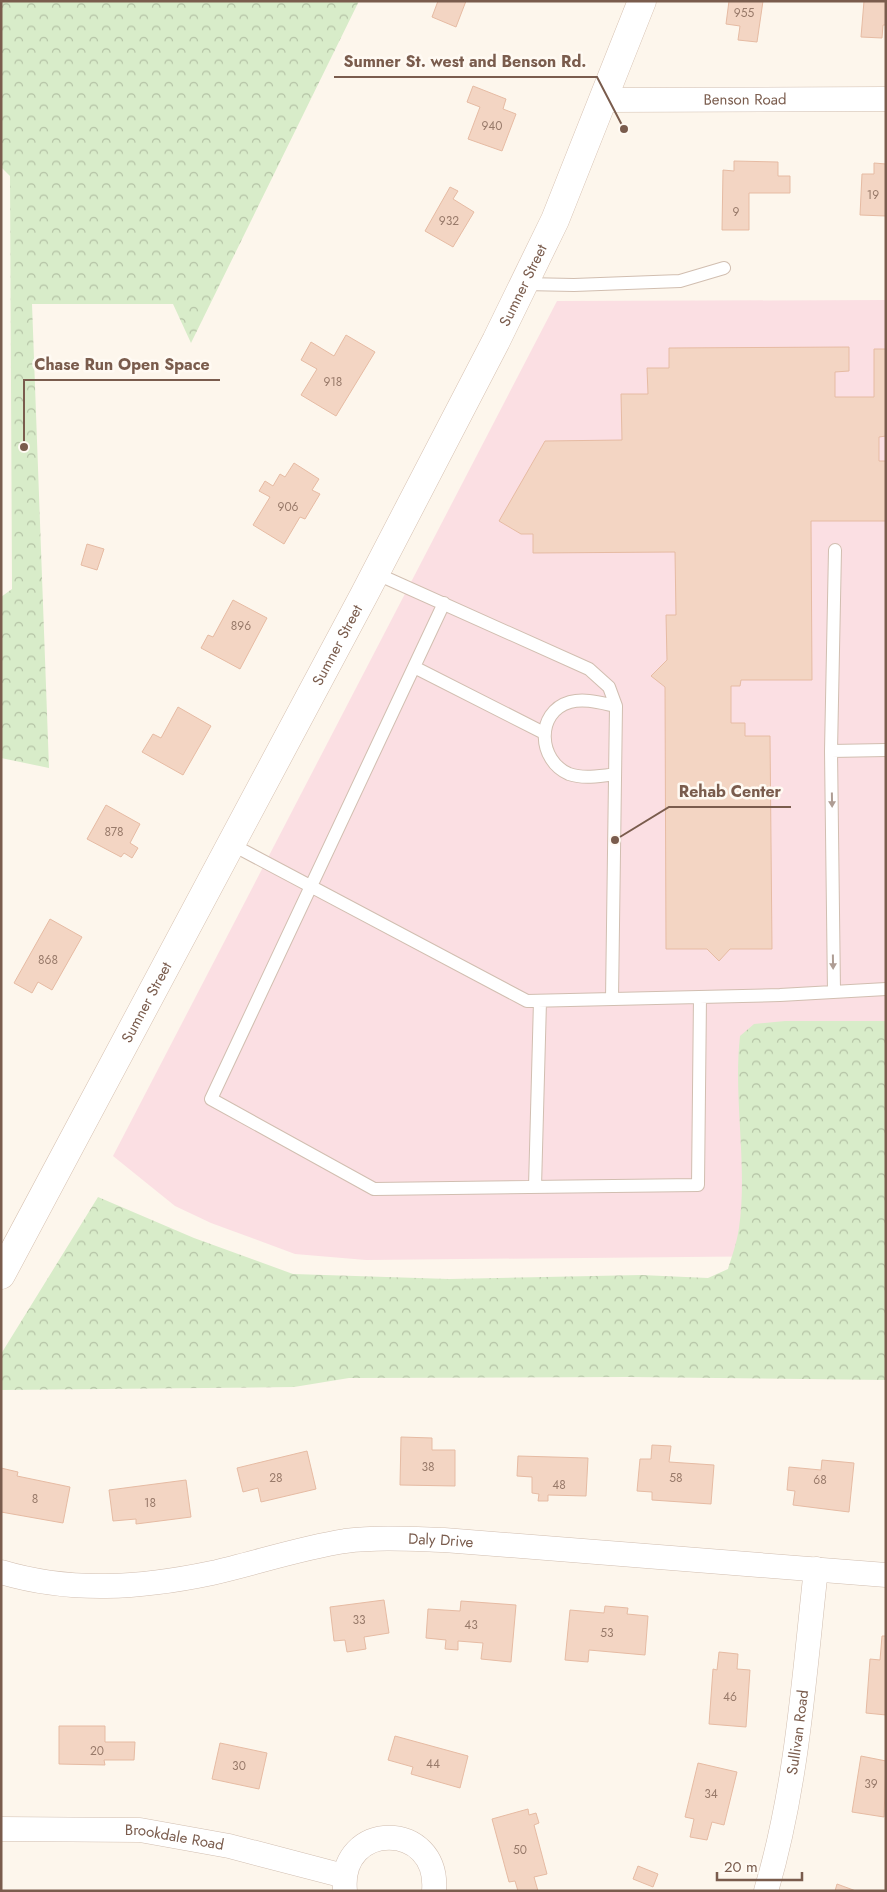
<svg xmlns="http://www.w3.org/2000/svg" width="887" height="1892" viewBox="0 0 887 1892" font-family="Jost,sans-serif">
	<style>
		.medical { fill: #fbdfe3 }
		.forest { fill: url(#forest-crowns) }
		.building { fill: #f3d5c3; stroke: #e6bba3 }
		.lines { fill: none; stroke-linecap: round; stroke-linejoin: round }
		.service-casing { stroke: #d1beb0; stroke-width: 14 }
		.minor-casing { stroke: #d1beb0; stroke-width: 25 }
		.secondary-casing { stroke: #d6c0b0; stroke-width: 29 }
		.service { stroke: #fff; stroke-width: 12 }
		.minor { stroke: #fff; stroke-width: 24 }
		.secondary { stroke: #fff; stroke-width: 28 }
		.oneway { fill: #af9d94 }
		.labels { text-anchor: middle; stroke-width: 5; stroke-linejoin: round; paint-order: stroke }
		.number-label { font-size: 12px; fill: #987a6a }
		.street-label { font-size: 15px; fill: #7a5c4d; stroke: #fffaf3 }
		.leader { fill: none; stroke: #7a5c4d; stroke-width: 2 }
		.callout-dot { fill: #7a5c4d; stroke: #fffaf3; stroke-width: 2 }
		.callout-label { font-size: 16px; text-anchor: middle; font-weight: bold; fill: #7a5c4d; stroke: #fffaf3; stroke-width: 5; stroke-linejoin: round; paint-order: stroke }
	</style>
	<defs>
		<pattern id="forest-crowns" width="20" height="18" patternUnits="userSpaceOnUse" patternTransform="scale(1.25)"><rect width="20" height="18" fill="#d8ecc9"/><path d="M2 6a3 3 0 1 1 6 0M12 15a3 3 0 1 1 6 0" fill="none" stroke="#b4c2a5"/></pattern>
	</defs>
	<rect width="100%" height="100%" fill="#fdf6ec"/>
	<!-- medical -->
	<path class="medical" d="M886,300V1255L366,1260L295,1254L211,1223L175,1206L113,1156L557,301Z"/>
	<!-- forest -->
	<path class="forest" d="M1,1H359L191,343L173,304H32L49,768L1,758V597L12,589L10,176L1,167Z
		M785,1021H886V1380L628,1377L349,1378L294,1387L1,1390V1354L98,1197L194,1238L293,1274L449,1279L641,1275L708,1278L728,1269C732,1256 737,1242 739,1228C748,1164 733,1100 740,1036L754,1024Z"/>
	<!-- building -->
	<path class="building" d="M438,1H466L456,27L432,17Z
		M729,1H763L757,42L738,40L740,26L726,24Z
		M864,1H886V25H883L882,38L861,37Z
		M473,86L506,99L503,109L516,114L502,151L468,139L480,107L467,102Z
		M734,161L778,162V176H790V193H749V230H722L723,170L734,171Z
		M874,163L886,164V216L860,215L862,174H874Z
		M450,187L458,191L453,199L474,212L453,247L425,231Z
		M346,335L375,352L336,416L301,395L317,369L301,360L311,342L334,356Z
		M849,347V371L835,372V397H874V349H886V436L879,437V461H886V521H811L812,680H741L740,686H731V723H745V736H770L772,949H730L719,961L707,949H666L665,687L651,676L667,660L666,615H676L675,552L533,553V534H521L499,521L545,441L622,440L621,394H648L647,368H669V348Z
		M294,463L319,479L312,490L320,494L305,519L300,517L284,544L253,525L270,497L259,491L265,481L273,486L280,474L285,477Z
		M87,544L104,549L97,570L81,565Z
		M233,600L267,618L240,669L201,648L208,635L213,637Z
		M178,707L211,726L183,775L142,752L153,734L161,738Z
		M106,805L140,824L130,843L138,848L132,858L124,853L121,857L87,839Z
		M50,919L82,937L52,990L38,982L32,993L14,983Z
		M401,1437L432,1438V1450H455V1486L400,1485Z
		M652,1445L671,1446L669,1462L714,1465L711,1504L652,1500V1492L637,1491L640,1459H651Z
		M307,1451L316,1489L261,1502L258,1488L243,1492L237,1468Z
		M518,1456L588,1458L586,1496L548,1495V1501H538L539,1494L532,1493V1477L517,1476Z
		M822,1460L854,1463L849,1512L793,1505L795,1491L787,1490L789,1467L821,1470Z
		M1,1468L18,1472L17,1476L70,1487L63,1523L1,1512Z
		M186,1480L191,1517L136,1524V1519L113,1521L109,1490Z
		M384,1600L389,1633L364,1637L366,1649L347,1652L345,1640L334,1641L330,1607Z
		M461,1601L516,1605L511,1662L481,1659L483,1643L458,1641V1650L445,1649L446,1640L426,1638L428,1609L460,1611Z
		M605,1606L628,1608L627,1614L648,1616L645,1655L589,1650L588,1662L565,1660L570,1610L604,1613Z
		M882,1636H886V1715L866,1713L870,1659L880,1660Z
		M719,1652L738,1654L737,1669L750,1670L746,1727L709,1724L713,1669L717,1670Z
		M59,1726H105V1742H135L134,1760H104L105,1765L59,1764Z
		M395,1736L468,1756L460,1788L411,1774L413,1767L388,1760Z
		M220,1743L267,1753L259,1789L212,1779Z
		M861,1756L886,1761L884,1817L852,1812Z
		M698,1763L737,1772L724,1825L712,1822L707,1840L690,1837L694,1819L685,1817Z
		M528,1809L529,1815L536,1813L539,1823L534,1825L547,1874L534,1877L538,1891H518L515,1881L509,1882L492,1819Z
		M638,1866L658,1874L653,1887L633,1879Z
		M837,1884L856,1891H835Z"/>
	<g class="lines">
		<!-- service casing -->
		<g class="service-casing">
			<path id="service" d="M524,284L574,285L680,281L724,268
				M375,573L589,669L609,687L616,706L612,999
				M444,603L211,1099L374,1189L698,1185L700,997
				M414,667L544,733
				M831,751L886,750
				M615,774C601,776 583,779 569,774C538,761 535,712 570,702C585,698 601,703 616,706
				M231,844L527,1001L780,995L886,989
				M834,992L831,751L835,550
				M535,1187L540,1001"/>
		</g>
		<!-- minor casing -->
		<g class="minor-casing">
			<g id="minor">
				<path id="s1" d="M604,100L886,99"/>
				<path id="s2" d="M1,1572C71,1593 141,1588 212,1573C256,1563 300,1548 345,1541C378,1537 411,1539 444,1540L886,1575"/>
				<path id="s3" d="M1,1829L140,1830L229,1846L344,1876"/>
				<path d="M345,1891C338,1820 440,1820 434,1891"/>
				<path id="s4" d="M766,1891C797,1787 804,1677 816,1569"/>
			</g>
		</g>
		<!-- secondary casing -->
		<g class="secondary-casing">
			<g id="secondary">
				<path id="s5" d="M1,1275L364,595L496,341L555,220L642,1"/>
			</g>
		</g>
		<!-- service -->
		<use href="#service" class="service"/>
		<!-- minor -->
		<use href="#minor" class="minor"/>
		<!-- secondary -->
		<use href="#secondary" class="secondary"/>
	</g>
	<!-- one-way arrows -->
	<defs><path id="oneway-solid" d="M-6-.8H1V-3.2L6.5 0L1 3.2V.8H-6Z" transform="scale(1.25)"/></defs>
	<g class="oneway">
		<use href="#oneway-solid" transform="translate(832 800) rotate(89)"/>
		<use href="#oneway-solid" transform="translate(833 962) rotate(89)"/>
	</g>
	<g class="labels">
		<!-- number labels -->
		<g class="number-label">
			<text x="744" y="17">955</text>
			<text x="492" y="130">940</text>
			<text x="873" y="199">19</text>
			<text x="736" y="216">9</text>
			<text x="449" y="225">932</text>
			<text x="333" y="386">918</text>
			<text x="288" y="511">906</text>
			<text x="241" y="630">896</text>
			<text x="114" y="836">878</text>
			<text x="48" y="964">868</text>
			<text x="428" y="1471">38</text>
			<text x="276" y="1482">28</text>
			<text x="676" y="1482">58</text>
			<text x="820" y="1484">68</text>
			<text x="559" y="1489">48</text>
			<text x="35" y="1503">8</text>
			<text x="150" y="1507">18</text>
			<text x="359" y="1624">33</text>
			<text x="471" y="1629">43</text>
			<text x="607" y="1637">53</text>
			<text x="730" y="1701">46</text>
			<text x="97" y="1755">20</text>
			<text x="433" y="1768">44</text>
			<text x="239" y="1770">30</text>
			<text x="871" y="1788">39</text>
			<text x="711" y="1798">34</text>
			<text x="520" y="1854">50</text>
		</g>
		<!-- street labels -->
		<g class="street-label">
			<text dy="5" stroke="none"><textPath href="#s1" startOffset="141">Benson Road</textPath></text>
			<text dy="5" stroke="none"><textPath href="#s5" startOffset="1119">Sumner Street</textPath></text>
			<text dy="5" stroke="none"><textPath href="#s5" startOffset="714">Sumner Street</textPath></text>
			<text dy="5" stroke="none"><textPath href="#s5" startOffset="309">Sumner Street</textPath></text>
			<text dy="5" stroke="none"><textPath href="#s2" startOffset="446">Daly Drive</textPath></text>
			<text dy="5" stroke="none"><textPath href="#s4" startOffset="162">Sullivan Road</textPath></text>
			<text dy="5" stroke="none"><textPath href="#s3" startOffset="174">Brookdale Road</textPath></text>
		</g>
	</g>
	<!-- callouts -->
	<path class="leader" d="M624 129L597 77H334M24 447L24 380H220M615 840L669 807H791"/>
	<g class="callout-dot">
		<circle cx="624" cy="129" r="5"/>
		<circle cx="24" cy="447" r="5"/>
		<circle cx="615" cy="840" r="5"/>
	</g>
	<g class="callout-label">
		<text x="465" y="67">Sumner St. west and Benson Rd.</text>
		<text x="122" y="370">Chase Run Open Space</text>
		<text x="730" y="797">Rehab Center</text>
	</g>
	<!-- border -->
	<rect width="887" height="1892" fill="none" stroke="#7a5c4d" stroke-width="5"/>
	<!-- scale -->
	<path d="M717 1872v8h85v-8" fill="none" stroke="#7a5c4d" stroke-width="2.5"/>
	<text x="724" y="1872" font-size="15" fill="#7a5c4d" stroke="#fffaf3" stroke-width="4" paint-order="stroke">20 m</text>
</svg>
